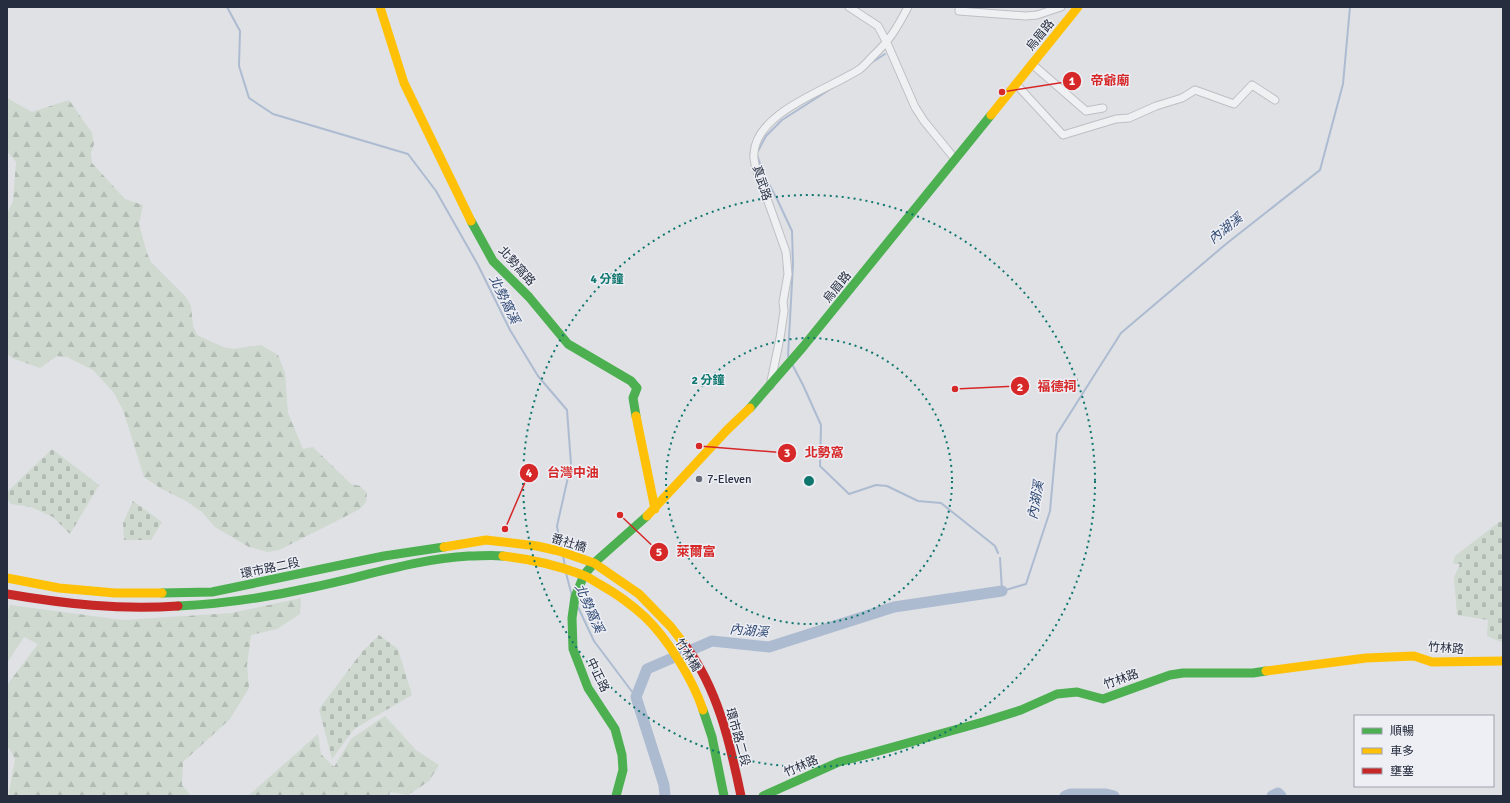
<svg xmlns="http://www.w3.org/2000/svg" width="1510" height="803" viewBox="0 0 1510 803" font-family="Signika,'Noto Sans TC',sans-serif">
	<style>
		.forest { fill: url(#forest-firs) }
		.cemetery { fill: url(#cemetery-stones) }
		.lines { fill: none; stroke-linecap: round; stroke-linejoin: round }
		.stream { stroke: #adbbd1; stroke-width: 2 }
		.river { stroke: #adbbd1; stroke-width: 11 }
		.street-casing { stroke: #bdbfc3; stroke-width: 9 }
		.street { stroke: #eff0f2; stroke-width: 7 }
		.fast { stroke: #4caf50; stroke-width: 9 }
		.slow { stroke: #ffc107; stroke-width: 9 }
		.jam { stroke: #c62828; stroke-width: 9 }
		.ring { fill: none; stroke: #0f766e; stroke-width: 2; stroke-dasharray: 2 4 }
		.poi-dot { fill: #676c78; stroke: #edeff5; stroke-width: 1.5 }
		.labels { text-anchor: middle; stroke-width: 3; stroke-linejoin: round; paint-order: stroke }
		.street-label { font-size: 12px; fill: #262d3e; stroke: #edeff5 }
		.poi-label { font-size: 12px; fill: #262d3e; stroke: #edeff5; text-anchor: start }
		.water-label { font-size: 13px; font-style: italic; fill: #304973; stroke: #edeff5 }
		.centre { fill: #0f766e; stroke: #edeff5; stroke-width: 2 }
		.ring-label { font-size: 12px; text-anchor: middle; font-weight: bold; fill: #0f766e; stroke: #edeff5; stroke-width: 3; stroke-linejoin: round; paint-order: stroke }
		.leader { fill: none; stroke: #d62828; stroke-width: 1.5 }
		.callout-dot { fill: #d62828; stroke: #edeff5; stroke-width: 1.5 }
		.mark-label { font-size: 12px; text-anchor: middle; font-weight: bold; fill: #fff }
		.callout-label { font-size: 13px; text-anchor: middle; font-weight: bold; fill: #d62828; stroke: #edeff5; stroke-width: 3; stroke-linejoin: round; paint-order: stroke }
	</style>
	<defs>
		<pattern id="forest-firs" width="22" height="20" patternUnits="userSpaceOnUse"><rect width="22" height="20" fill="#cfd9d0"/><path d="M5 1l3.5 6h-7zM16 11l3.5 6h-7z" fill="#b2bbb4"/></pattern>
		<pattern id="cemetery-stones" width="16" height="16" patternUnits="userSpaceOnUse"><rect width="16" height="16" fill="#cfd9d0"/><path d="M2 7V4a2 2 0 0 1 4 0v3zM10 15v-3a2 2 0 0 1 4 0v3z" fill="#b2bbb4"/></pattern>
	</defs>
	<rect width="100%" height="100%" fill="#dfe1e5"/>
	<!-- forest -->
	<path class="forest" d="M7,98L32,112L69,100L92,133L94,144L91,153L92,163L125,199L143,205L139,224L147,253L151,262L186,297L191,306L193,326L197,335L223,347L233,349L261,345L278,355L285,373L288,413L303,449L313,447L351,484L360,486L367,493L366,502L360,509L279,550L268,552L249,547L215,527L202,512L186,501L160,488L144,477L123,410L114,393L93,370L67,357L57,356L40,368L12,358L7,353V214L13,201L16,162L7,151Z
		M301,598L300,614L277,629L251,635L247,665L249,688L230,719L183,762L182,785L191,796H10L9,792L15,759L9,748L7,749V685L38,644L24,637L7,663V613L10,605L123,620L232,613Z
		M385,716L416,750L439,765L429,781L408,795L390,792L389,796H248L318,734L321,754L334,767L351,739Z"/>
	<!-- cemetery -->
	<path class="cemetery" d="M52,449L99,485L70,534L53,517L31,507L11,504L7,499V492Z
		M133,501L162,522L151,540H124L123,523Z
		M1503,519V643L1487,636L1488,620L1457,615L1454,577L1460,564H1453L1455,556Z
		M379,635L398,649L412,695L354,729L332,759L319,709L362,652Z"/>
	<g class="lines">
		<!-- stream -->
		<path class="stream" d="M227,7L240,31L239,66L249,98L273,114L408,154L436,191L478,265L510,330L538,376L567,410L571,464L557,526L561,549
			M871,63L885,54
			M758,151L766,136L782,120L829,90
			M757,155L764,175L777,199L792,231L793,264L788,356L789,358
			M792,364L803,385L821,425L820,466L849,494L876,485L887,486L918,501L941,503L995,546L998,553
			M563,555L565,567
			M1000,558L1002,591L1026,584L1050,511L1057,434L1121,333L1226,244L1320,170L1343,84L1350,7
			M566,573L572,596
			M578,607L594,641L636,697"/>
		<!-- river -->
		<path class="river" d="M665,796L664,785L636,697L647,669L712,641L769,647L894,607L1002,591
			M1065,796L1070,794H1106L1114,796
			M1272,796L1278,793L1281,796"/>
		<!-- street casing -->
		<g class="street-casing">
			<path id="street" d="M849,7L878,26L887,43L915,107L924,121L955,159
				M959,7V11L1026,16L1037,15L1061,7
				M1032,64L1086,111L1103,108
				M1016,84L1063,135L1116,119L1129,118L1156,106L1182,98L1195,90L1234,104L1252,85L1275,100
				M770,386L780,338L784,311L783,302L788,274L786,252L755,165C755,162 753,157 754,153C757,111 830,89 860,69C865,65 869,60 873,56C890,40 897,28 908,7"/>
		</g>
		<!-- street -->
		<use href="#street" class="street"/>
		<!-- fast -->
		<path class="fast" d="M471,221L493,261L529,297L568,344L631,381L637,388L633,398L636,416
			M750,408L803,347L991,115
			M162,593L212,592L384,556L444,547
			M178,606C224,604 269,597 314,587C366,576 416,559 469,556C480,556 492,555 503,556
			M703,710L712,737L724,796
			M616,796L623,770L622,755L615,729L588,688L573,649L572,618L575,597L584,575L594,563L647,516
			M763,796L839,762L983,722L1021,710L1057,694L1077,692L1103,699L1170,675L1183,673H1253L1266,671"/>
		<!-- slow -->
		<path class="slow" d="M380,7L404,83L471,221
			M991,115L1078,7
			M636,416L655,509
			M647,516L727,430L750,408
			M444,547L486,540L537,546L559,551L594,563L639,594L671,627L685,645
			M503,556C530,559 557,565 583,575C589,577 595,582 601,585C617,594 632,605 645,617C668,639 693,680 703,710
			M7,578L59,588L115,593H162
			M1266,671L1366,658L1414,656L1432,662L1503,661"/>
		<!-- jam -->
		<path class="jam" d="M7,594C66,604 119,610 178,606
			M685,645C718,689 730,743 741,796"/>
	</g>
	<!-- distance rings -->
	<g class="ring">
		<circle cx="809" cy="481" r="143"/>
		<circle cx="809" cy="481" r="286"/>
	</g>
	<!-- markers -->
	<circle class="poi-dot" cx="699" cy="479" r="4"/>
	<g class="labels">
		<!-- street labels -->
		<g class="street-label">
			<text transform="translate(1040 35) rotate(-51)" y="4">烏眉路</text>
			<text transform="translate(762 183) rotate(72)" y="4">真武路</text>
			<text transform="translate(517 266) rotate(48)" y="4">北勢窩路</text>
			<text transform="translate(837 287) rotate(-51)" y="4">烏眉路</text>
			<text transform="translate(569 543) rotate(17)" y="4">番社橋</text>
			<text transform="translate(270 568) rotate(-12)" y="4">環市路二段</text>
			<text transform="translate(1446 648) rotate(4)" y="4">竹林路</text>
			<text transform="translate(688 655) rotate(58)" y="4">竹林橋</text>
			<text transform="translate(598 675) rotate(64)" y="4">中正路</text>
			<text transform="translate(1121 679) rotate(-19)" y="4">竹林路</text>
			<text transform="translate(738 737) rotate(74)" y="4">環市路二段</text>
			<text transform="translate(801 766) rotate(-23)" y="4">竹林路</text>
		</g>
		<!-- poi labels -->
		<g class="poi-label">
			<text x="707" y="483">7-Eleven</text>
		</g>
		<!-- water labels -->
		<g class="water-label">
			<text transform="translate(1225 228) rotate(-39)" y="5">內湖溪</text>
			<text transform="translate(505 299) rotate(64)" y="5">北勢窩溪</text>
			<text transform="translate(1035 500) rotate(-80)" y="5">內湖溪</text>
			<text transform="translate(590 608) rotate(66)" y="5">北勢窩溪</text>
			<text transform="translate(749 630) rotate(5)" y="5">內湖溪</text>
		</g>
	</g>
	<circle cx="809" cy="481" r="6" class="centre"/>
	<g class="ring-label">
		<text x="607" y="283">4 分鐘</text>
		<text x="708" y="384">2 分鐘</text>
	</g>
	<!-- callouts -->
	<path class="leader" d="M1002 92L1072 81M955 389L1020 386M699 446L787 453M505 529L529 473M620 515L659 552"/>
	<g class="callout-dot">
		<circle cx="1002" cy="92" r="4"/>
		<circle cx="955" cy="389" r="4"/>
		<circle cx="699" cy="446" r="4"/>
		<circle cx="505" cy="529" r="4"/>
		<circle cx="620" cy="515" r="4"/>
		<circle cx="1072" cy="81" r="10"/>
		<circle cx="1020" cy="386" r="10"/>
		<circle cx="787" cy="453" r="10"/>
		<circle cx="529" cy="473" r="10"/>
		<circle cx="659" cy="552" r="10"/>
	</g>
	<g class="mark-label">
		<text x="1072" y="85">1</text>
		<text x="1020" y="391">2</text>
		<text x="787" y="457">3</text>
		<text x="529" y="477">4</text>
		<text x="659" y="556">5</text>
	</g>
	<g class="callout-label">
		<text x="1110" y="85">帝爺廟</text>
		<text x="1057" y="391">福德祠</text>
		<text x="824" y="457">北勢窩</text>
		<text x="573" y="477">台灣中油</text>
		<text x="696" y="556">萊爾富</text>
	</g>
	<!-- border -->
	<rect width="1510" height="803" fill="none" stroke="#262d3e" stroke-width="16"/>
	<!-- legend -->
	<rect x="1354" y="715" width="140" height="72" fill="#edeff5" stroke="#9da1ac"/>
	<rect x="1362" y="728" width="20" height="6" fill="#4caf50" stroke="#9da1ac"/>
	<text x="1390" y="735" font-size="12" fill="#262d3e">順暢</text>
	<rect x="1362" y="748" width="20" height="6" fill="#ffc107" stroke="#9da1ac"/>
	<text x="1390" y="755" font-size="12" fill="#262d3e">車多</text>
	<rect x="1362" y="768" width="20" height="6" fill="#c62828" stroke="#9da1ac"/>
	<text x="1390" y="775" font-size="12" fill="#262d3e">壅塞</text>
</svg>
